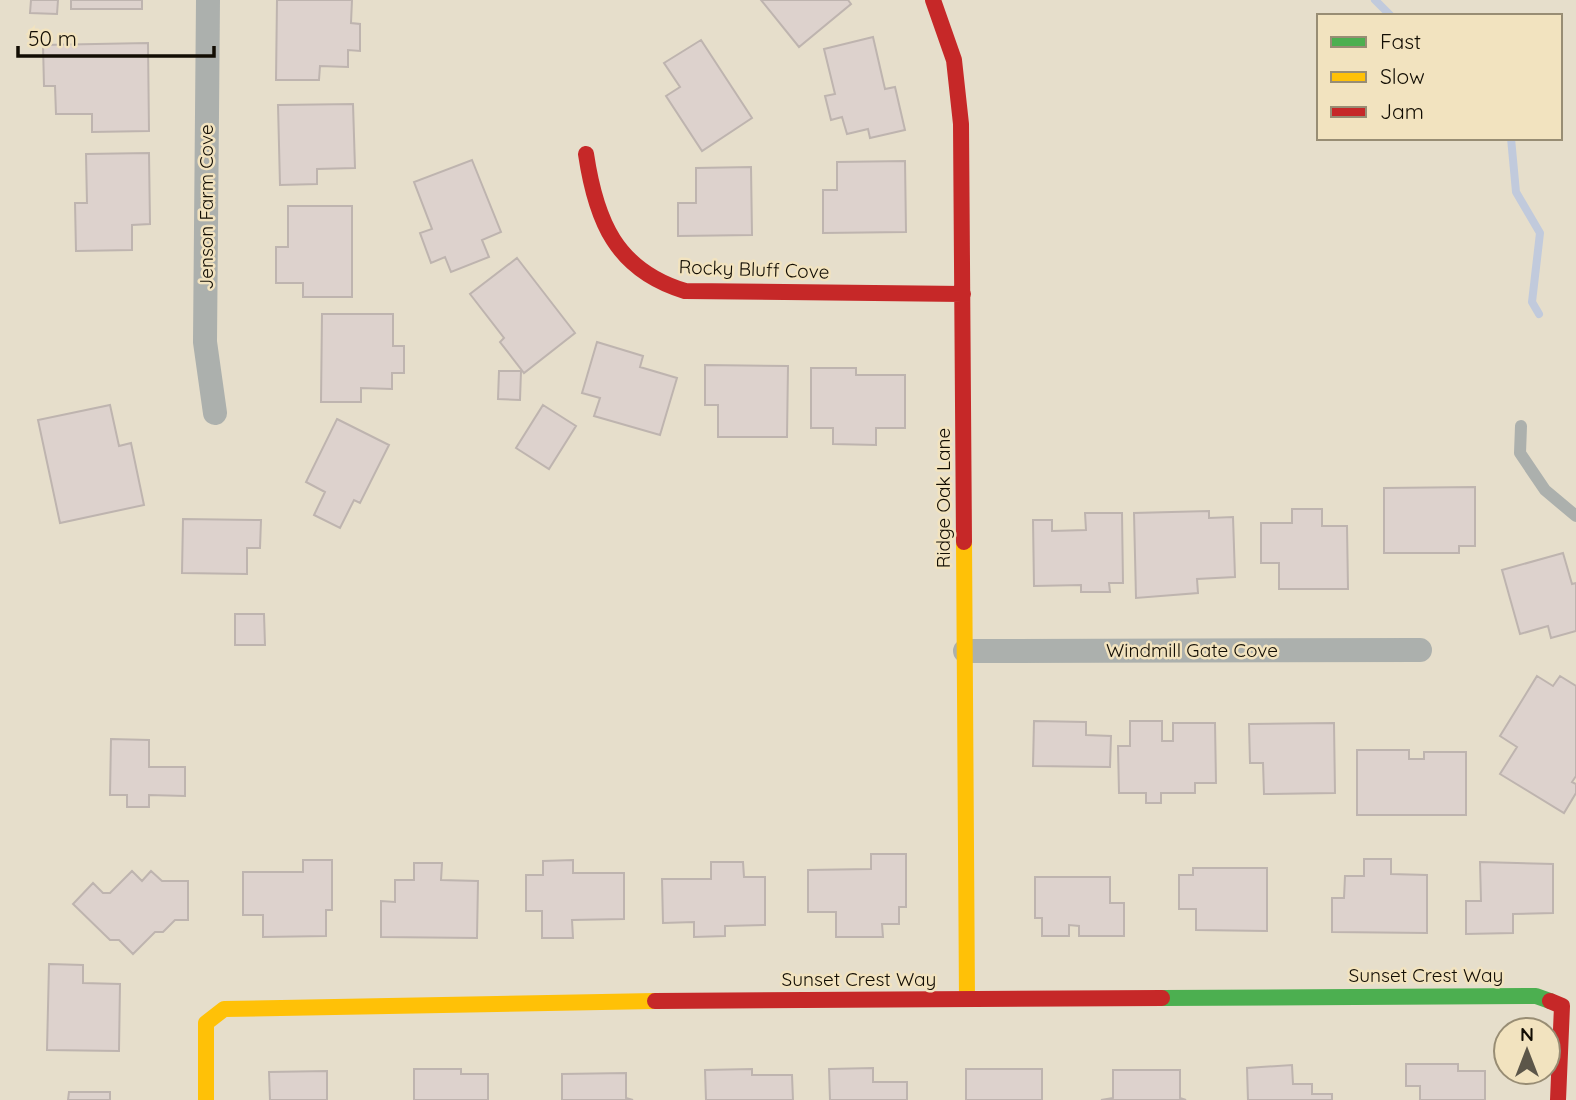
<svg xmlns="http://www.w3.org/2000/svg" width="1576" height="1100" viewBox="0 0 1576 1100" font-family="Quicksand,sans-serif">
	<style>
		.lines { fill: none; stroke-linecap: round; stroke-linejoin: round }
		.stream { stroke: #c1cadc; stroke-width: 8 }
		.building { fill: #ddd2cd; stroke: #beb4af; stroke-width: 2 }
		.lane { stroke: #acb0ad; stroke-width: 12 }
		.street { stroke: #acb0ad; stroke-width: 24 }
		.fast { stroke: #4caf50; stroke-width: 16 }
		.slow { stroke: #ffc107; stroke-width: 16 }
		.jam { stroke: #c62828; stroke-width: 16 }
		.labels { text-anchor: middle; stroke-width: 5; stroke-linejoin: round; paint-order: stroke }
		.street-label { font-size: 19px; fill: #120d03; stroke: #f2e3bf }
	</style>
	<rect width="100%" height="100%" fill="#e6decb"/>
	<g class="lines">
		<!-- stream -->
		<path class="stream" d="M1375,0L1391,16
			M1511,138L1516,192L1540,233L1532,302L1539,314"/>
	</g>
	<!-- building -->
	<path class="building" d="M31,0H58L57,14L30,13Z
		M71,0H142V9H71Z
		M277,0H352L351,23L360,24V51L348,50V67L320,66L319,80H276Z
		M761,0H848L851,4L799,47Z
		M873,37L885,89L895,87L905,130L870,138L868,129L847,134L842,117L831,120L825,96L835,94L824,49Z
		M701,40L752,118L702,151L666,96L680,87L664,63Z
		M148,43L149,131L92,132V114H56L55,86H44L43,45Z
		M353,104L355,168L317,169V184L280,185L278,105Z
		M149,153L150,224L132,225V250L76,251L75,203H87L86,154Z
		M472,160L501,232L482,240L489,257L451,272L445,257L431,263L420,233L432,229L414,182Z
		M905,161L906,232L823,233V190H837V162Z
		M751,167L752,235L678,236V203H696V168Z
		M288,206H352V297H303V283H276V247H288Z
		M517,258L575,333L524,373L500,342L504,338L470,294Z
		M322,314H393V346H404V373H392V389L361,388V402H321Z
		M597,342L643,356L640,367L677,378L660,435L594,416L600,398L582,393Z
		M705,365L788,366L787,437H718V405H705Z
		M811,368H856V375H905V428H876V445L833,444V428H811Z
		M499,371H521L520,400L498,399Z
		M110,405L119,446L131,443L144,505L60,523L38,420Z
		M543,405L576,426L549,469L516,448Z
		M337,419L389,445L360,503L354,500L340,528L314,515L325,492L306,482Z
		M1475,487V546H1459V553H1384V488Z
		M1292,509H1322V526H1347L1348,589H1279V563H1261V523H1292Z
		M1209,511V518L1233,517L1235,577L1197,579L1198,593L1136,598L1134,513Z
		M1085,513H1122L1123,583H1109L1110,592H1081V585L1034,586L1033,520H1052V531L1086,530Z
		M183,519L261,520L260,548H247V574L182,573Z
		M1563,553L1572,584L1576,583V631L1551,638L1548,626L1520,634L1502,570Z
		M235,614H264L265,645H235Z
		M1537,676L1553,686L1560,676L1576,686V776L1572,782L1576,784V793L1564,813L1500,774L1517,747L1500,736Z
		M1034,721L1086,722V735L1111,736L1110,767L1033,766Z
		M1130,721H1162V741H1173V723H1215L1216,783H1195V793H1161V803H1146V793H1119L1118,746H1130Z
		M1334,723L1335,793L1264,794L1263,763H1250L1249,724Z
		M111,739L149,740V767H185V796L149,795V807H127V795H110Z
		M1357,750H1409V759H1424V752H1466V815H1357Z
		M871,854H906V907H899V924H882L883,937H836V912H808V870L871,869Z
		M1364,859H1391V874L1427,875V933L1332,932V898H1344L1345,876H1364Z
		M303,860H332V910H326V936L263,937V915H243V872H303Z
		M573,860V873H624V919L572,920L573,938H542V911H526V875H543V861Z
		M711,862H743L744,877H765V925L725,926V936L694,937V922L663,923L662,879H711Z
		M1480,862L1553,864V913L1513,914V933L1466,934V901H1481Z
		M414,863H442L441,880L478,881L477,938L381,937V901L395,902V880H414Z
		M1193,868H1267V931L1196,930V909H1179V875H1193Z
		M132,871L142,881L151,871L162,881H188V920H175L163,932H155L133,954L119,940H110L73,904L93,883L103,893H110Z
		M1035,877H1110V903H1124V936H1079V926L1069,925V936H1042V918H1035Z
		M49,964L83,965V983L120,984L119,1051L47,1050Z
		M1406,1064H1458V1071H1485V1100H1420V1086H1406Z
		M1292,1065L1293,1084H1312V1094H1332V1100H1248L1247,1068Z
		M873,1068V1082H907V1100H830L829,1069Z
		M414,1069H461V1074H488V1100H414Z
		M752,1069V1075H792L793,1100H706L705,1070Z
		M966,1069H1042V1100H966Z
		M1113,1070H1180V1098L1186,1100H1101L1113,1098Z
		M327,1071V1100H270L269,1072Z
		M626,1073V1098L633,1100H562V1074Z
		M69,1092H110V1100H68Z"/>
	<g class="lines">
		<!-- lane -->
		<path class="lane" d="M1521,426L1520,453L1545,490L1576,516"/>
		<!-- street -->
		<path class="street" d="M208,0L205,342L215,413
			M965,651L1420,650"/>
		<!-- fast -->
		<path class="fast" d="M1162,998L1536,996L1550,1001"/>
		<!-- slow -->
		<path class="slow" d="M964,542L967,999
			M206,1100V1023L224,1009L655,1001"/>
		<!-- jam -->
		<path class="jam" d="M933,0L954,60L961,124L964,542
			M586,154C596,221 616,270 685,291L963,294
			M655,1001L1162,998
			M1550,1001L1562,1006L1558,1100"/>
	</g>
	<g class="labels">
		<!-- street labels -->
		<g class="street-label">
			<text transform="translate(206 207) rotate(-90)" y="7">Jenson Farm Cove</text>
			<text transform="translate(754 269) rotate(2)" y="7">Rocky Bluff Cove</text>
			<text transform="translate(943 498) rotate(-90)" y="7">Ridge Oak Lane</text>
			<text x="1192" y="657">Windmill Gate Cove</text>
			<text x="1426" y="982">Sunset Crest Way</text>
			<text x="859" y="986">Sunset Crest Way</text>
		</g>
	</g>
	<!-- legend -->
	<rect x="1317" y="14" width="245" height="126" fill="#f2e3bf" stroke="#988d74" stroke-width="2"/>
	<rect x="1331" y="37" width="35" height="10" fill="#4caf50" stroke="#988d74" stroke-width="2"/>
	<text x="1380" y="49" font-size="21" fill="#120d03">Fast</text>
	<rect x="1331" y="72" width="35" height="10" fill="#ffc107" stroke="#988d74" stroke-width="2"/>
	<text x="1380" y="84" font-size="21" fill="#120d03">Slow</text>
	<rect x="1331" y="107" width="35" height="10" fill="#c62828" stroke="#988d74" stroke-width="2"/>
	<text x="1380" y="119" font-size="21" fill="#120d03">Jam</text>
	<!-- north arrow -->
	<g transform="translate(1527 1051)"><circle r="33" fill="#f2e3bf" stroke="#988d74" stroke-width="2"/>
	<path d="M0-5L12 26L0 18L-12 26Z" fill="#5c5649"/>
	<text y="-10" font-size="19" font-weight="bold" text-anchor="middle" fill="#120d03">N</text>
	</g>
	<!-- scale -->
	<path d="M18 46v10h196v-10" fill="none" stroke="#120d03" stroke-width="3.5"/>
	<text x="28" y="46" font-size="21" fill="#120d03" stroke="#f2e3bf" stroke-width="5" paint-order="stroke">50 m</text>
</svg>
